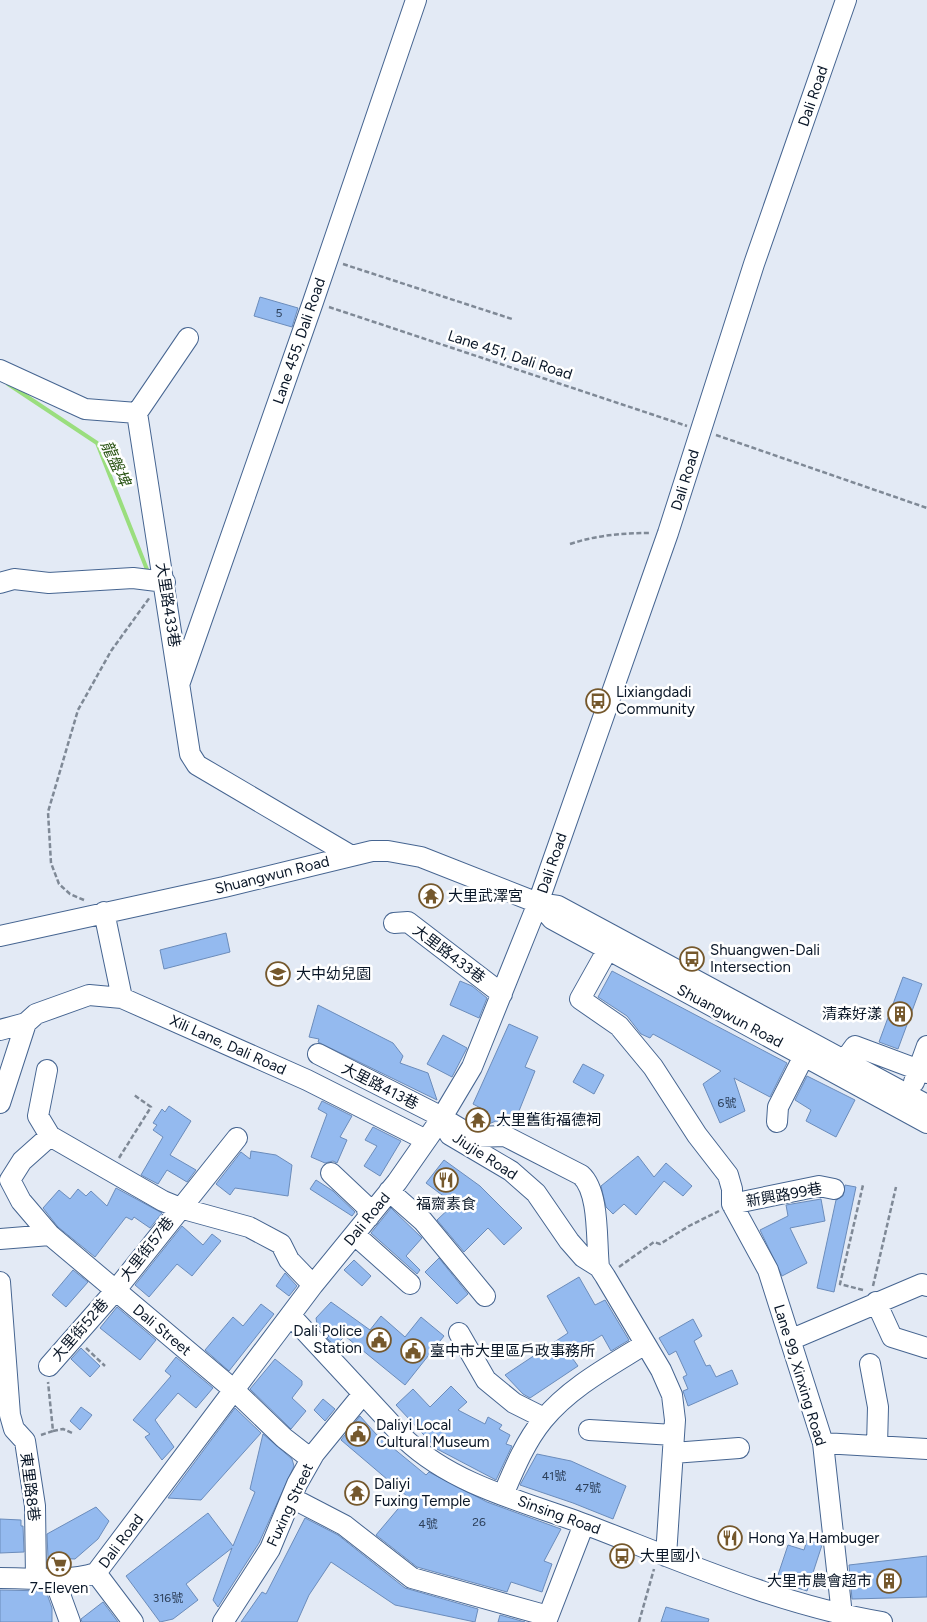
<svg xmlns="http://www.w3.org/2000/svg" width="927" height="1622" viewBox="0 0 927 1622" font-family="Figtree,'Noto Sans TC',sans-serif">
	<style>
		.lines { fill: none; stroke-linecap: round; stroke-linejoin: round }
		.stream { stroke: #9ade7e; stroke-width: 4 }
		.building { fill: #94baef; stroke: #6b8cbb }
		.minor-casing { stroke: #466591; stroke-width: 22 }
		.path { stroke: #7f8996; stroke-width: 2.5; stroke-dasharray: 5 2.5; stroke-linecap: butt }
		.minor { stroke: #fff; stroke-width: 20 }
		.labels { text-anchor: middle; stroke-width: 5; stroke-linejoin: round; paint-order: stroke }
		.number-label { font-size: 12px; fill: #2c3f59 }
		.street-label { font-size: 15px; fill: #091627; stroke: #fff }
		.poi-label { font-size: 15px; fill: #091627; stroke: #fff; text-anchor: start }
		.water-label { font-size: 16px; font-style: italic; fill: #2a5414; stroke: #fff }
	</style>
	<rect width="100%" height="100%" fill="#e3eaf5"/>
	<g class="lines">
		<!-- stream -->
		<path class="stream" d="M8,384L97,443L148,572"/>
	</g>
	<!-- building -->
	<path class="building" d="M260,297L298,308L292,327L254,316Z
		M226,933L230,952L164,969L160,950Z
		M612,971L787,1063L770,1097L734,1078L745,1111L720,1123L703,1084L721,1071L653,1034L650,1038L641,1034L627,1016L598,997Z
		M903,977L922,984L898,1049L879,1042Z
		M460,981L472,986L487,998L479,1018L450,1005Z
		M318,1005L393,1043L403,1056L400,1063L428,1073L437,1100L318,1042L319,1039L309,1037Z
		M509,1024L538,1037L525,1067L535,1071L519,1111L507,1116L503,1124L496,1121L486,1125H477L467,1117L488,1112L473,1104Z
		M443,1035L467,1048L452,1077L427,1064Z
		M583,1064L604,1075L594,1094L573,1082Z
		M807,1076L855,1100L836,1137L806,1121L811,1110L795,1100Z
		M322,1101L352,1116L340,1137L347,1140L337,1163L333,1161L325,1163L311,1157L327,1114L318,1109Z
		M169,1106L191,1121L170,1155L196,1170L187,1182L167,1170L158,1184L141,1175L163,1137L153,1130L157,1125L153,1123L162,1109L165,1112Z
		M373,1127L401,1141L380,1176L364,1166L377,1146L365,1140Z
		M251,1151L276,1155L292,1165L288,1196L235,1188L230,1195L216,1184L241,1152L250,1159Z
		M638,1156L654,1177L666,1163L692,1186L683,1196L664,1181L636,1215L624,1204L613,1214L606,1207L601,1186Z
		M444,1160L480,1186L522,1228L504,1245L488,1228L464,1252L437,1220L454,1204L426,1183Z
		M316,1180L333,1191L355,1212L352,1216L310,1189Z
		M845,1185L856,1187L834,1292L817,1288L836,1200L843,1196Z
		M116,1188L162,1213L150,1228L134,1217L132,1220L126,1217L95,1257L58,1227L43,1208L59,1190L70,1199L78,1189L86,1196L91,1191L107,1206Z
		M821,1199L825,1221L790,1228L807,1263L782,1276L760,1230L788,1216L786,1205Z
		M391,1208L422,1238L406,1256L420,1270L417,1274L371,1233Z
		M182,1226L203,1245L212,1234L221,1241L192,1276L177,1264L149,1297L135,1285Z
		M439,1258L468,1294L457,1304L425,1272Z
		M354,1260L371,1276L362,1286L344,1270Z
		M73,1270L88,1282L66,1307L52,1295Z
		M285,1273L297,1286L289,1296L276,1286Z
		M579,1277L595,1305L605,1300L629,1340L611,1351L602,1335L570,1355L578,1366L530,1398L523,1394L505,1375L568,1333L547,1296Z
		M331,1302L370,1330L381,1316L405,1337L421,1317L444,1336L405,1385L345,1336L335,1346L327,1338L329,1336L317,1324L316,1318Z
		M261,1304L274,1314L229,1371L205,1350L233,1317L243,1326Z
		M117,1307L156,1340L140,1360L100,1328Z
		M693,1319L702,1336L694,1341L706,1366L710,1365L716,1377L732,1370L738,1384L688,1406L683,1391L688,1389L683,1377L687,1375L676,1351L669,1355L659,1338Z
		M81,1348L100,1366L90,1377L71,1359Z
		M176,1357L213,1388L196,1408L178,1393L155,1420L174,1447L162,1460L145,1437L150,1434L133,1420L171,1376L165,1371Z
		M275,1359L302,1381V1385L292,1398L306,1411L291,1429L250,1389Z
		M451,1386L467,1402L458,1410L485,1424L488,1417L502,1425L499,1429L510,1435L506,1444L512,1446L496,1480L437,1449L396,1405L413,1389L430,1407Z
		M323,1399L335,1409L325,1421L314,1410Z
		M81,1407L92,1415L80,1430L70,1421Z
		M235,1408L261,1433L201,1500L168,1498Z
		M360,1416L376,1434L426,1475L429,1472L487,1502L561,1529L544,1561L552,1564L542,1592L511,1582L507,1592L417,1567L376,1535L408,1497L341,1440Z
		M263,1434L292,1459L294,1466L259,1543L218,1607L213,1600L232,1548L186,1584L198,1600L173,1619L160,1622L126,1576L208,1513L233,1546L255,1492L250,1489Z
		M537,1454L571,1461L626,1486L613,1519L573,1503L520,1485Z
		M96,1507L109,1521L98,1539L75,1559L48,1558L47,1534Z
		M305,1518L338,1535L405,1588L478,1609L475,1622L395,1605L331,1562L309,1595L297,1622H241L262,1592L266,1594Z
		M0,1519L21,1520V1526H23L24,1552L0,1553Z
		M807,1540L822,1545L807,1591L776,1581L788,1545L804,1550Z
		M927,1556V1597L852,1599L849,1565Z
		M0,1590L46,1591L52,1608V1622H0Z
		M103,1602L118,1622H82L81,1619Z
		M666,1607L709,1619L708,1622H661Z
		M500,1615L525,1622H498Z"/>
	<g class="lines">
		<!-- minor casing -->
		<g class="minor-casing">
			<path id="minor" d="M0,370L85,409L137,413L190,754L197,765L350,855
				M137,413L188,338
				M0,583L14,579L49,583L133,578L165,582
				M180,682L313,302L416,0
				M538,903L552,919L927,1123
				M104,912L122,998
				M394,923L408,922L502,994
				M0,936L224,887L372,851H388L421,857L538,903L558,906L927,1105
				M608,949L580,999L619,1026L653,1067L697,1135L728,1175L732,1189V1204L768,1270L823,1443L842,1615
				M0,1030L26,1023L36,1014L89,995L122,998L307,1080L426,1140
				M318,1054L434,1113L474,1137L505,1136L581,1175C600,1192 596,1242 599,1267
				M844,1061L855,1046L927,1073
				M47,1070L38,1116L50,1136L163,1201L180,1208L249,1227L281,1244L289,1260L313,1285
				M914,1082L927,1046
				M0,1103L26,1023
				M441,1119L450,1135L511,1171L536,1193L569,1241L583,1257L599,1267L605,1276L661,1370L672,1395L675,1420L666,1556
				M777,1122L778,1107L804,1056
				M331,1173L366,1206L369,1217
				M389,1191L423,1221L485,1296
				M732,1204L819,1186L834,1189
				M50,1235L21,1201L10,1180L22,1161L50,1136
				M355,1235L410,1284
				M0,1239L50,1235L234,1390L284,1438L311,1459
				M0,1282L10,1415L14,1429L25,1441L35,1506L36,1578
				M876,1302L892,1337L927,1348
				M291,1316L406,1440C455,1486 526,1502 587,1525C683,1562 780,1605 882,1622
				M459,1333L486,1380L514,1403L544,1418
				M790,1340L922,1284L927,1286
				M870,1364L878,1407L877,1446
				M49,1366L115,1291L237,1138
				M589,1430L674,1435
				M823,1443L927,1449
				M673,1453L739,1448
				M503,1495C514,1469 525,1442 543,1420C570,1387 610,1366 645,1344
				M292,1498L344,1525L412,1578L548,1616
				M96,1573L313,1285L397,1182L441,1119L472,1067L538,903L668,533L754,264L846,0
				M96,1573L133,1622
				M0,1578C32,1578 66,1582 96,1573
				M58,1579V1589L70,1622
				M223,1622L270,1549L297,1484L314,1454L363,1394
				M546,1622L584,1524"/>
		</g>
		<!-- path -->
		<path class="path" d="M343,264L512,319
			M329,307L687,426
			M716,435L927,508
			M570,544C597,535 623,533 651,533
			M84,900L70,894L59,884L51,863L48,812L78,710L111,651L150,597
			M119,1158L151,1107L134,1095
			M619,1267L654,1242L660,1244L689,1226L719,1211
			M873,1286L896,1187
			M863,1290L840,1284L863,1185
			M86,1348L105,1366
			M53,1431L63,1429L72,1433
			M41,1435L53,1431L48,1382
			M639,1622L654,1569"/>
		<!-- minor -->
		<use href="#minor" class="minor"/>
	</g>
	<!-- icons -->
	<defs>
		<g id="bus-ring" transform="scale(1.25)"><circle r="9.5" fill="#fff" stroke="#75582c" stroke-width="1.5"/><path d="M-5-6H5V4H4V6H2V4H-2V6H-4V4H-5ZM-3.5-4V0h7V-4ZM-3.5 1.2v1.5H-2V1.2ZM2 1.2v1.5H3.5V1.2Z" fill="#75582c"/></g>
		<g id="temple-ring" transform="scale(1.25)"><circle r="9.5" fill="#fff" stroke="#75582c" stroke-width="1.5"/><path d="M0-6L5-2H3V0L6.5 2.5H4V6H1.5V3h-3V6H-4V2.5H-6.5L-3 0V-2H-5Z" fill="#75582c"/></g>
		<g id="school-ring" transform="scale(1.25)"><circle r="9.5" fill="#fff" stroke="#75582c" stroke-width="1.5"/><path d="M0-5L7-2L0 1L-7-2ZM-4 1L0 2.5L4 1V4Q0 6-4 4Z" fill="#75582c"/></g>
		<g id="building-ring" transform="scale(1.25)"><circle r="9.5" fill="#fff" stroke="#75582c" stroke-width="1.5"/><path d="M-4-6H4V6H1V3H-1V6H-4ZM-2.5-4.3h1.7v1.8h-1.7ZM.8-4.3h1.7v1.8H.8ZM-2.5-1h1.7V.8h-1.7ZM.8-1h1.7V.8H.8Z" fill="#75582c"/></g>
		<g id="restaurant-ring" transform="scale(1.25)"><circle r="9.5" fill="#fff" stroke="#75582c" stroke-width="1.5"/><path d="M-5-6h1v4h1v-4h1v4h1v-4h1v5L-1.5 .5V6h-2V.5L-5-1ZM5-6V6H3V1.5H1.5Q1.5-4 5-6Z" fill="#75582c"/></g>
		<g id="civic-ring" transform="scale(1.25)"><circle r="9.5" fill="#fff" stroke="#75582c" stroke-width="1.5"/><path d="M-.6-6.5H3V-4.5H.6V-3L4-1V1h2V6H-6V1h2V-1L-.6-3ZM-1.2 2.5V6h2.4V2.5Z" fill="#75582c"/></g>
		<g id="supermarket-ring" transform="scale(1.25)"><circle r="9.5" fill="#fff" stroke="#75582c" stroke-width="1.5"/><path d="M-6-5.5h2.5l.6 2H6L4.5 2H-2.5L-4.4-4H-6ZM-1.5 3.2a1.3 1.3 0 1 0 .1 0ZM3 3.2a1.3 1.3 0 1 0 .1 0Z" fill="#75582c"/></g>
	</defs>
	<g fill-rule="evenodd">
		<use href="#bus-ring" x="598" y="701"/>
		<use href="#temple-ring" x="431" y="896"/>
		<use href="#bus-ring" x="692" y="959"/>
		<use href="#school-ring" x="278" y="974"/>
		<use href="#building-ring" x="900" y="1014"/>
		<use href="#temple-ring" x="478" y="1120"/>
		<use href="#restaurant-ring" x="446" y="1180"/>
		<use href="#civic-ring" x="379" y="1340"/>
		<use href="#civic-ring" x="413" y="1351"/>
		<use href="#civic-ring" x="358" y="1434"/>
		<use href="#temple-ring" x="357" y="1493"/>
		<use href="#restaurant-ring" x="730" y="1538"/>
		<use href="#bus-ring" x="622" y="1556"/>
		<use href="#supermarket-ring" x="59" y="1564"/>
		<use href="#building-ring" x="889" y="1581"/>
	</g>
	<g class="labels">
		<!-- number labels -->
		<g class="number-label">
			<text x="279" y="317">5</text>
			<text x="727" y="1107">6號</text>
			<text x="554" y="1480">41號</text>
			<text x="588" y="1492">47號</text>
			<text x="479" y="1526">26</text>
			<text x="428" y="1528">4號</text>
			<text x="168" y="1602">316號</text>
		</g>
		<!-- street labels -->
		<g class="street-label">
			<text transform="translate(813 96) rotate(-71)" y="5">Dali Road</text>
			<text transform="translate(299 341) rotate(-71)" y="5">Lane 455, Dali Road</text>
			<text transform="translate(510 355) rotate(18)" y="5">Lane 451, Dali Road</text>
			<text transform="translate(685 480) rotate(-73)" y="5">Dali Road</text>
			<text transform="translate(168 605) rotate(81)" y="5">大里路433巷</text>
			<text transform="translate(552 863) rotate(-71)" y="5">Dali Road</text>
			<text transform="translate(272 875) rotate(-14)" y="5">Shuangwun Road</text>
			<text transform="translate(449 954) rotate(37)" y="5">大里路433巷</text>
			<text transform="translate(730 1016) rotate(28)" y="5">Shuangwun Road</text>
			<text transform="translate(228 1045) rotate(24)" y="5">Xili Lane, Dali Road</text>
			<text transform="translate(380 1086) rotate(27)" y="5">大里路413巷</text>
			<text transform="translate(485 1156) rotate(33)" y="5">Jiujie Road</text>
			<text transform="translate(784 1195) rotate(-10)" y="5">新興路99巷</text>
			<text transform="translate(367 1219) rotate(-51)" y="5">Dali Road</text>
			<text transform="translate(147 1249) rotate(-52)" y="5">大里街57巷</text>
			<text transform="translate(80 1330) rotate(-49)" y="5">大里街52巷</text>
			<text transform="translate(162 1330) rotate(40)" y="5">Dali Street</text>
			<text transform="translate(800 1375) rotate(73)" y="5">Lane 99, Xinxing Road</text>
			<text transform="translate(30 1487) rotate(83)" y="5">東里路8巷</text>
			<text transform="translate(290 1505) rotate(-65)" y="5">Fuxing Street</text>
			<text transform="translate(559 1515) rotate(20)" y="5">Sinsing Road</text>
			<text transform="translate(121 1541) rotate(-53)" y="5">Dali Road</text>
		</g>
		<!-- poi labels -->
		<g class="poi-label">
			<text x="616" y="697">Lixiangdadi<tspan x="616" dy="17">Community</tspan></text>
			<text x="448" y="901">大里武澤宮</text>
			<text x="710" y="955">Shuangwen-Dali<tspan x="710" dy="17">Intersection</tspan></text>
			<text x="296" y="979">大中幼兒園</text>
			<text x="882" y="1019" text-anchor="end">清森好漾</text>
			<text x="496" y="1125">大里舊街福德祠</text>
			<text x="446" y="1209" text-anchor="middle">福齋素食</text>
			<text x="362" y="1336" text-anchor="end">Dali Police<tspan x="362" dy="17">Station</tspan></text>
			<text x="430" y="1356">臺中市大里區戶政事務所</text>
			<text x="376" y="1430">Daliyi Local<tspan x="376" dy="17">Cultural Museum</tspan></text>
			<text x="374" y="1489">Daliyi<tspan x="374" dy="17">Fuxing Temple</tspan></text>
			<text x="748" y="1543">Hong Ya Hambuger</text>
			<text x="640" y="1561">大里國小</text>
			<text x="872" y="1586" text-anchor="end">大里市農會超市</text>
			<text x="59" y="1593" text-anchor="middle">7-Eleven</text>
		</g>
		<!-- water labels -->
		<g class="water-label">
			<text transform="translate(116 463) rotate(65)" y="6">龍盤埤</text>
		</g>
	</g>
</svg>
